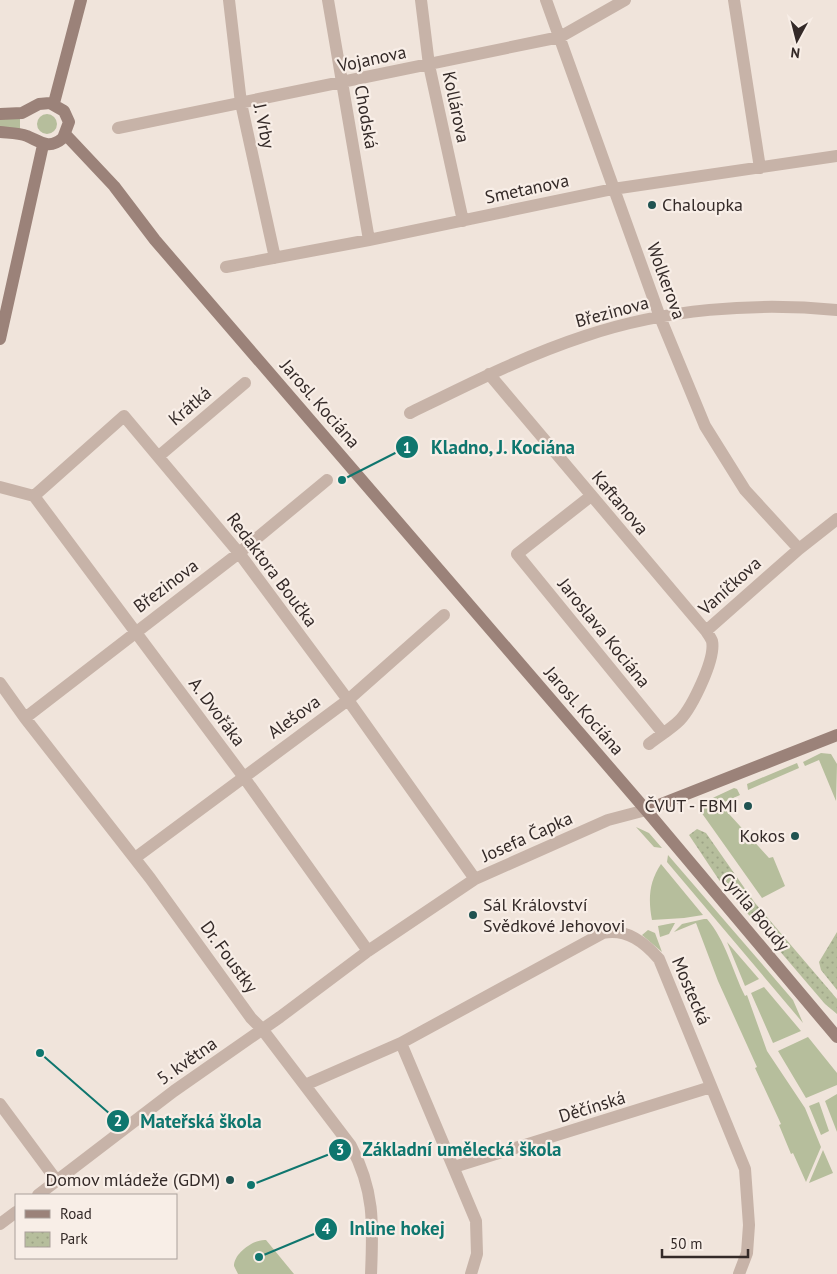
<svg xmlns="http://www.w3.org/2000/svg" width="837" height="1274" viewBox="0 0 837 1274" font-family="'PT Sans',sans-serif">
	<style>
		.green { fill: #b6be9c }
		.park { fill: url(#park-dots) }
		.lines { fill: none; stroke-linecap: round; stroke-linejoin: round }
		.street { stroke: #c7b3a8; stroke-width: 12 }
		.secondary { stroke: #9b8279; stroke-width: 12 }
		.poi-dot { fill: #205351; stroke: #f8eee7; stroke-width: 2 }
		.labels { text-anchor: middle; stroke-width: 4.5; stroke-linejoin: round; paint-order: stroke }
		.street-label { font-size: 18px; fill: #342a28; stroke: #f8eee7 }
		.poi-label { font-size: 18px; fill: #342a28; stroke: #f8eee7; text-anchor: end }
		.leader { fill: none; stroke: #0f766e; stroke-width: 2 }
		.callout-dot { fill: #0f766e; stroke: #f8eee7; stroke-width: 2 }
		.mark-label { font-size: 15px; text-anchor: middle; font-weight: bold; fill: #fff }
		.callout-label { font-size: 19px; text-anchor: middle; font-weight: bold; fill: #0f766e; stroke: #f8eee7; stroke-width: 4.5; stroke-linejoin: round; paint-order: stroke }
	</style>
	<defs>
		<pattern id="park-dots" width="8" height="8" patternUnits="userSpaceOnUse" patternTransform="scale(1.25)"><rect width="8" height="8" fill="#b6be9c"/><path d="M2 2h.1M6 6h.1" fill="none" stroke="#9da386" stroke-width="1.8" stroke-linecap="round"/></pattern>
	</defs>
	<rect width="100%" height="100%" fill="#f0e4db"/>
	<!-- green -->
	<path class="green" d="M37 124a10 10 0 1 1 20 0a10 10 0 1 1-20 0Z
		M20,118V129L0,127V119Z
		M821,753L831,754L837,764L836,801L819,760L805,766L803,762Z
		M797,763L799,768L748,790L747,784Z
		M734,788L737,789L740,795L720,804L769,858L773,857L785,886L762,898L701,812L704,802Z
		M636,827L649,833L662,848L654,847Z
		M668,855L793,1000L803,1023L667,862Z
		M661,864L703,915L684,918L652,920C648,899 649,882 661,864Z
		M704,919H707C726,941 732,970 745,996L747,995L767,1051L805,1108L821,1147L806,1182L793,1153L791,1154L779,1125L781,1124L755,1068L757,1067L718,981L696,923L674,932L682,924Z
		M673,923H675L669,934L660,937L658,926Z
		M648,930L655,933L662,952L642,935Z
		M727,942L759,979L745,986Z
		M764,987L801,1031L773,1043L751,993Z
		M808,1037L837,1073V1085L806,1098L778,1051Z
		M837,1094V1132L825,1101Z
		M819,1102L829,1131L821,1135L809,1106Z
		M823,1150L833,1173L809,1183Z
		M266,1240L294,1274H238L234,1266C234,1253 254,1239 266,1240Z"/>
	<!-- park -->
	<path class="park" d="M697,829L706,833L755,903L837,999V1014L825,1004L719,880L689,835Z
		M837,932V990L821,970L819,962Z"/>
	<g class="lines">
		<!-- street -->
		<path class="street" d="M229,0L241,103L275,258
			M328,0L369,240
			M421,0L429,65L463,221
			M546,0L660,317L705,426L745,490L799,549
			M734,0L760,168
			M118,128L560,37L625,0
			M226,267L369,240L613,189L837,156
			M489,374L706,631C708,634 711,638 712,641C716,659 692,707 680,720C671,729 659,736 649,744
			M410,413C467,385 524,356 585,336C665,309 753,302 837,310
			M159,456L245,383
			M0,487L34,496
			M34,496L124,416L239,553L348,700L475,879
			M34,496L243,776L368,951
			M591,496L517,554L663,733
			M706,631L799,549L837,519
			M0,683L25,718L150,878L251,1018L262,1029L351,1146C375,1191 373,1225 371,1274
			M25,718L239,553L327,480
			M135,858L348,700L444,615
			M401,1043L476,1221L477,1254L471,1274
			M305,1085L401,1043L603,933C627,928 645,943 659,959L745,1169L749,1225L747,1253L739,1274
			M0,1104L57,1181
			M454,1167L711,1087
			M38,1195L174,1091L280,1017L368,951L475,879L608,820L646,810
			M0,1224L16,1212"/>
		<!-- secondary -->
		<path class="secondary" d="M54,103L81,0
			M0,114L22,113L39,104L50,103L64,111L69,122L63,138C49,150 41,142 27,136C19,133 9,133 0,132
			M66,135L114,186L155,240L646,810L837,1037
			M0,339L43,145
			M646,810L837,735"/>
	</g>
	<!-- markers -->
	<g class="poi-dot">
		<circle cx="652" cy="205" r="5"/>
		<circle cx="748" cy="806" r="5"/>
		<circle cx="795" cy="836" r="5"/>
		<circle cx="473" cy="915" r="5"/>
		<circle cx="230" cy="1180" r="5"/>
	</g>
	<g class="labels">
		<!-- street labels -->
		<g class="street-label">
			<text transform="translate(372 59) rotate(-12)" y="6">Vojanova</text>
			<text transform="translate(456 107) rotate(78)" y="6">Kollárova</text>
			<text transform="translate(366 117) rotate(80)" y="6">Chodská</text>
			<text transform="translate(264 126) rotate(78)" y="6">J. Vrby</text>
			<text transform="translate(527 189) rotate(-12)" y="6">Smetanova</text>
			<text transform="translate(666 281) rotate(70)" y="6">Wolkerova</text>
			<text transform="translate(612 312) rotate(-15)" y="6">Březinova</text>
			<text transform="translate(320 404) rotate(49)" y="6">Jarosl. Kociána</text>
			<text transform="translate(190 406) rotate(-40)" y="6">Krátká</text>
			<text transform="translate(620 503) rotate(50)" y="6">Kaftanova</text>
			<text transform="translate(272 570) rotate(53)" y="6">Redaktora Boučka</text>
			<text transform="translate(166 586) rotate(-37)" y="6">Březinova</text>
			<text transform="translate(730 586) rotate(-42)" y="6">Vaníčkova</text>
			<text transform="translate(604 633) rotate(51)" y="6">Jaroslava Kociána</text>
			<text transform="translate(584 711) rotate(49)" y="6">Jarosl. Kociána</text>
			<text transform="translate(217 712) rotate(53)" y="6">A. Dvořáka</text>
			<text transform="translate(294 717) rotate(-36)" y="6">Alešova</text>
			<text transform="translate(527 837) rotate(-24)" y="6">Josefa Čapka</text>
			<text transform="translate(755 912) rotate(50)" y="6">Cyrila Boudy</text>
			<text transform="translate(229 957) rotate(54)" y="6">Dr. Foustky</text>
			<text transform="translate(691 991) rotate(67)" y="6">Mostecká</text>
			<text transform="translate(187 1061) rotate(-35)" y="6">5. května</text>
			<text transform="translate(592 1107) rotate(-17)" y="6">Děčínská</text>
		</g>
		<!-- poi labels -->
		<g class="poi-label">
			<text x="662" y="211" text-anchor="start">Chaloupka</text>
			<text x="738" y="812">ČVUT - FBMI</text>
			<text x="785" y="842">Kokos</text>
			<text x="483" y="911" text-anchor="start">Sál Království<tspan x="483" dy="21">Svědkové Jehovovi</tspan></text>
			<text x="220" y="1186">Domov mládeže (GDM)</text>
		</g>
	</g>
	<!-- callouts -->
	<path class="leader" d="M342 480L407 447M40 1053L118 1121M251 1185L340 1150M259 1257L326 1229"/>
	<g class="callout-dot">
		<circle cx="342" cy="480" r="5"/>
		<circle cx="40" cy="1053" r="5"/>
		<circle cx="251" cy="1185" r="5"/>
		<circle cx="259" cy="1257" r="5"/>
		<circle cx="407" cy="447" r="12"/>
		<circle cx="118" cy="1121" r="12"/>
		<circle cx="340" cy="1150" r="12"/>
		<circle cx="326" cy="1229" r="12"/>
	</g>
	<g class="mark-label">
		<text x="407" y="453">1</text>
		<text x="118" y="1126">2</text>
		<text x="340" y="1155">3</text>
		<text x="326" y="1234">4</text>
	</g>
	<g class="callout-label">
		<text x="503" y="454">Kladno, J. Kociána</text>
		<text x="201" y="1128">Mateřská škola</text>
		<text x="462" y="1156">Základní umělecká škola</text>
		<text x="397" y="1235">Inline hokej</text>
	</g>
	<!-- legend -->
	<rect x="15" y="1194" width="162" height="65" fill="#f8eee7" stroke="#aaa09b"/>
	<rect x="25" y="1210" width="25" height="8" fill="#9b8279" stroke="#aaa09b"/>
	<text x="60" y="1219" font-size="15" fill="#342a28">Road</text>
	<rect x="25" y="1232" width="25" height="15" fill="url(#park-dots)" stroke="#aaa09b"/>
	<text x="60" y="1244" font-size="15" fill="#342a28">Park</text>
	<!-- north arrow -->
	<g transform="translate(797 40) rotate(187)" stroke="#f8eee7" stroke-width="4" paint-order="stroke">
	<path d="M0-4L9 19L0 12L-9 19Z" fill="#342a28"/>
	<text y="-8" font-size="14" font-weight="bold" text-anchor="middle" fill="#342a28">N</text>
	</g>
	<!-- scale -->
	<path d="M662 1249v8h86v-8" fill="none" stroke="#342a28" stroke-width="2.5"/>
	<text x="670" y="1249" font-size="15" fill="#342a28" stroke="#f8eee7" stroke-width="4" paint-order="stroke">50 m</text>
</svg>
